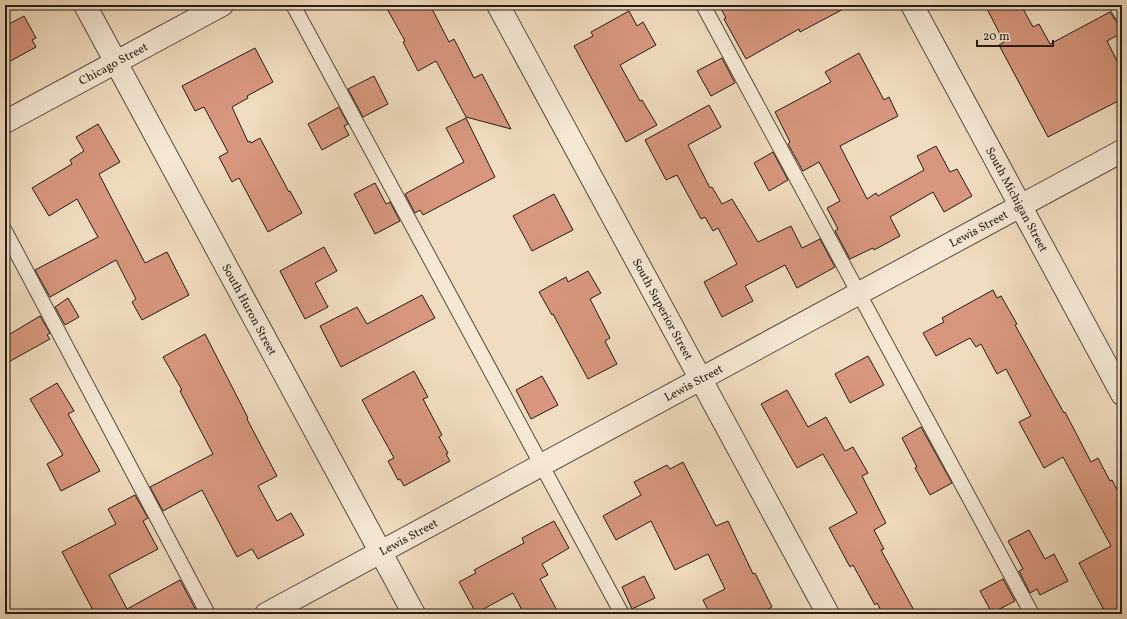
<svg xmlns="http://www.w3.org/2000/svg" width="1127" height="619" viewBox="0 0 1127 619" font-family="Vollkorn,serif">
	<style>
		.building { fill: #d7967d; stroke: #261b15 }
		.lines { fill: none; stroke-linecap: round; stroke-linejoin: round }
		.service-casing { stroke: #584b3f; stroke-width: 16 }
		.minor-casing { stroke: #584b3f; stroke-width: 24 }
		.service { stroke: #f5e8d5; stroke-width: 14 }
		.minor { stroke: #f5e8d5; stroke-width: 22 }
		.labels { text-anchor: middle; stroke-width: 3; stroke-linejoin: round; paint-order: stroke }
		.street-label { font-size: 12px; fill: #261b15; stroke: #f5e8d5 }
	</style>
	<rect width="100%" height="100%" fill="#f0dcbe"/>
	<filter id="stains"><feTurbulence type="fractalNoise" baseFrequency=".005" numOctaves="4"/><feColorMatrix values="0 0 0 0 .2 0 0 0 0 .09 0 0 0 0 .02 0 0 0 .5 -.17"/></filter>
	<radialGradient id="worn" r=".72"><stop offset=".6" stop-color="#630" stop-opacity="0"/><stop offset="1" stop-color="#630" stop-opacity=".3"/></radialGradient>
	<!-- building -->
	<path class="building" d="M385,5H430L449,42L454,39L474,78L482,74L511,129L466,117L436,61L418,71L403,42L405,41Z
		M719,5H851L800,32L799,29L746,59L724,19L726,18Z
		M985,5H1021L1033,27L1039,24L1050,44L1110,12L1122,30V33L1107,41L1122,71V99L1048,137L999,45L1004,42Z
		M629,11L637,26L643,22L656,45L620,65L640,101L642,100L657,125L626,142L574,46L593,36L591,32Z
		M24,16L36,38L32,40L36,47L5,64V26Z
		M255,48L273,82L247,96L248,98L232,107L248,142L250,141L251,143L260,138L289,192L290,191L302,213L268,232L239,178L232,182L219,157L228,152L204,107L195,111L182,86Z
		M859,53L884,100L889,97L898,116L840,146L867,199L876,193L878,196L924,170L917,156L936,146L950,172L957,169L972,196L944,212L933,192L890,217L900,236L874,250L873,248L850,259L835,231L838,229L827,208L840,201L819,162L803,171L788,144L790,142L775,112L831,82L825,72Z
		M722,58L735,83L711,96L697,71Z
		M374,76L388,104L363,117L348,89Z
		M709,105L721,127L688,145L710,188L712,187L722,204L732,199L758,242L791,226L802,248L820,239L835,267L797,288L785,265L745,286L753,301L722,317L704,282L737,264L718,228L713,231L705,217L701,219L677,175L666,180L645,140Z
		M339,107L348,124L344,126L349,135L322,150L308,124Z
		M466,118L495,177L423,215L420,210L415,213L405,194L464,162L446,128Z
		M98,124L120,162L99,174L145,263L167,252L189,295L142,320L132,302L136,299L116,260L50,297L35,270L98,237L77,199L49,216L32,188L72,164L70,160L84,151L76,137Z
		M773,152L788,180L769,191L754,163Z
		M375,183L386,204L390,202L400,221L375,234L354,194Z
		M554,194L573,230L532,251L513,216Z
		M324,247L337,271L315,283L328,307L305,319L280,271Z
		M588,271L601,293L590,299L610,338L605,341L617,364L588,379L553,314L552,315L539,292L566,277L568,282Z
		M993,290L997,298L1001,296L1017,324L1015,325L1064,413L1065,412L1091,462L1098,458L1110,481L1112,480L1122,499V614H1106L1079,563L1111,546L1063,457L1044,468L1019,422L1031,416L1006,369L997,374L981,344L976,347L970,338L936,356L923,333L944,322L942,318Z
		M422,295L435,318L341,367L320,326L357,307L367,324Z
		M68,298L79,317L65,325L55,307Z
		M40,316L50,333L47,335L50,339L5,364V337Z
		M205,334L248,418L247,419L277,476L258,486L277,521L291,513L304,535L258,559L252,549L237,557L202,490L163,511L150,487L213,454L180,391L182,390L163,357Z
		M868,356L884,385L850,403L835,374Z
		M414,371L428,397L423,399L442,435L439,437L448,453L446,454L450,461L404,486L400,479L398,480L388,461L394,458L362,400Z
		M542,376L558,405L531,419L516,390Z
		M57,383L74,411L68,414L100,471L61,491L47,464L63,455L30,399Z
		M787,390L808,427L826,417L845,451L853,447L868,473L862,476L886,523L874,530L884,549L881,550L916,614H883L877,603L875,605L853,565L850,567L829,528L857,513L823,454L797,468L761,404Z
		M921,427L952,483L930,495L915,468L917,467L902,438Z
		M683,462L716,526L728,521L753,574L755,573L772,607L759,614H710L703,600L725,589L708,554L675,570L651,521L616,540L603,516L641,495L634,482L667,465L670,469Z
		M135,495L148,518L143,521L158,549L109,575L127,609L180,580L198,614H95L62,552L116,524L108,509Z
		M554,521L569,548L542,564L548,575L540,579L559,614H524L513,593L476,613L459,582L476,573L474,570L524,543L522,538Z
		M1029,530L1045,559L1054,554L1068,581L1040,595L1037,589L1030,593L1019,571L1023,569L1008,541Z
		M644,576L655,598L632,609L622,587Z
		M1003,579L1015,601L992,613L980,591Z"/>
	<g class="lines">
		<!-- service casing -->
		<g class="service-casing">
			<path id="service" d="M293,5L622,614
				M703,5L1032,614
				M1116,5L1122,15
				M5,231L208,614"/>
		</g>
		<!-- minor casing -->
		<g class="minor-casing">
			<g id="minor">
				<path id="s1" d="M85,5L414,614"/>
				<path id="s2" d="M498,5L828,614"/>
				<path id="s3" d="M912,5L1122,394"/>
				<path id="s4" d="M5,122L222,5"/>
				<path id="s5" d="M266,614L1122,151"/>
			</g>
		</g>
		<!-- service -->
		<use href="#service" class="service"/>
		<!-- minor -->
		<use href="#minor" class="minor"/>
	</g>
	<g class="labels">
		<!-- street labels -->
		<g class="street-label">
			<text dy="4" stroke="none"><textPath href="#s4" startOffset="123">Chicago Street</textPath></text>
			<text dy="4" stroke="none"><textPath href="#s3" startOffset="221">South Michigan Street</textPath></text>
			<text dy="4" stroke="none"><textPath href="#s5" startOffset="810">Lewis Street</textPath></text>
			<text dy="4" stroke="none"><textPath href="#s1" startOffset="346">South Huron Street</textPath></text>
			<text dy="4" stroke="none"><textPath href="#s2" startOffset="346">South Superior Street</textPath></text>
			<text dy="4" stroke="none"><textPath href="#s5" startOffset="486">Lewis Street</textPath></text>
			<text dy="4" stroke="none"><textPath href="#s5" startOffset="162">Lewis Street</textPath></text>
		</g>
	</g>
	<!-- margin -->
	<rect width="1127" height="619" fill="none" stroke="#f0dcbe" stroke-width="20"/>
	<rect x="6" y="6" width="1115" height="607" fill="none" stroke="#261b15" stroke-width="2"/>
	<rect x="10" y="10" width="1107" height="599" fill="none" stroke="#261b15"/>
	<!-- scale -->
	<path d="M977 40v6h76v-6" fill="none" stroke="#261b15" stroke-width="2"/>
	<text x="983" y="40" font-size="12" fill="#261b15" stroke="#f5e8d5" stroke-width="3" paint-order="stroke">20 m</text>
	<rect width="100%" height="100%" filter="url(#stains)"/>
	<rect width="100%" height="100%" fill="url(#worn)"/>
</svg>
